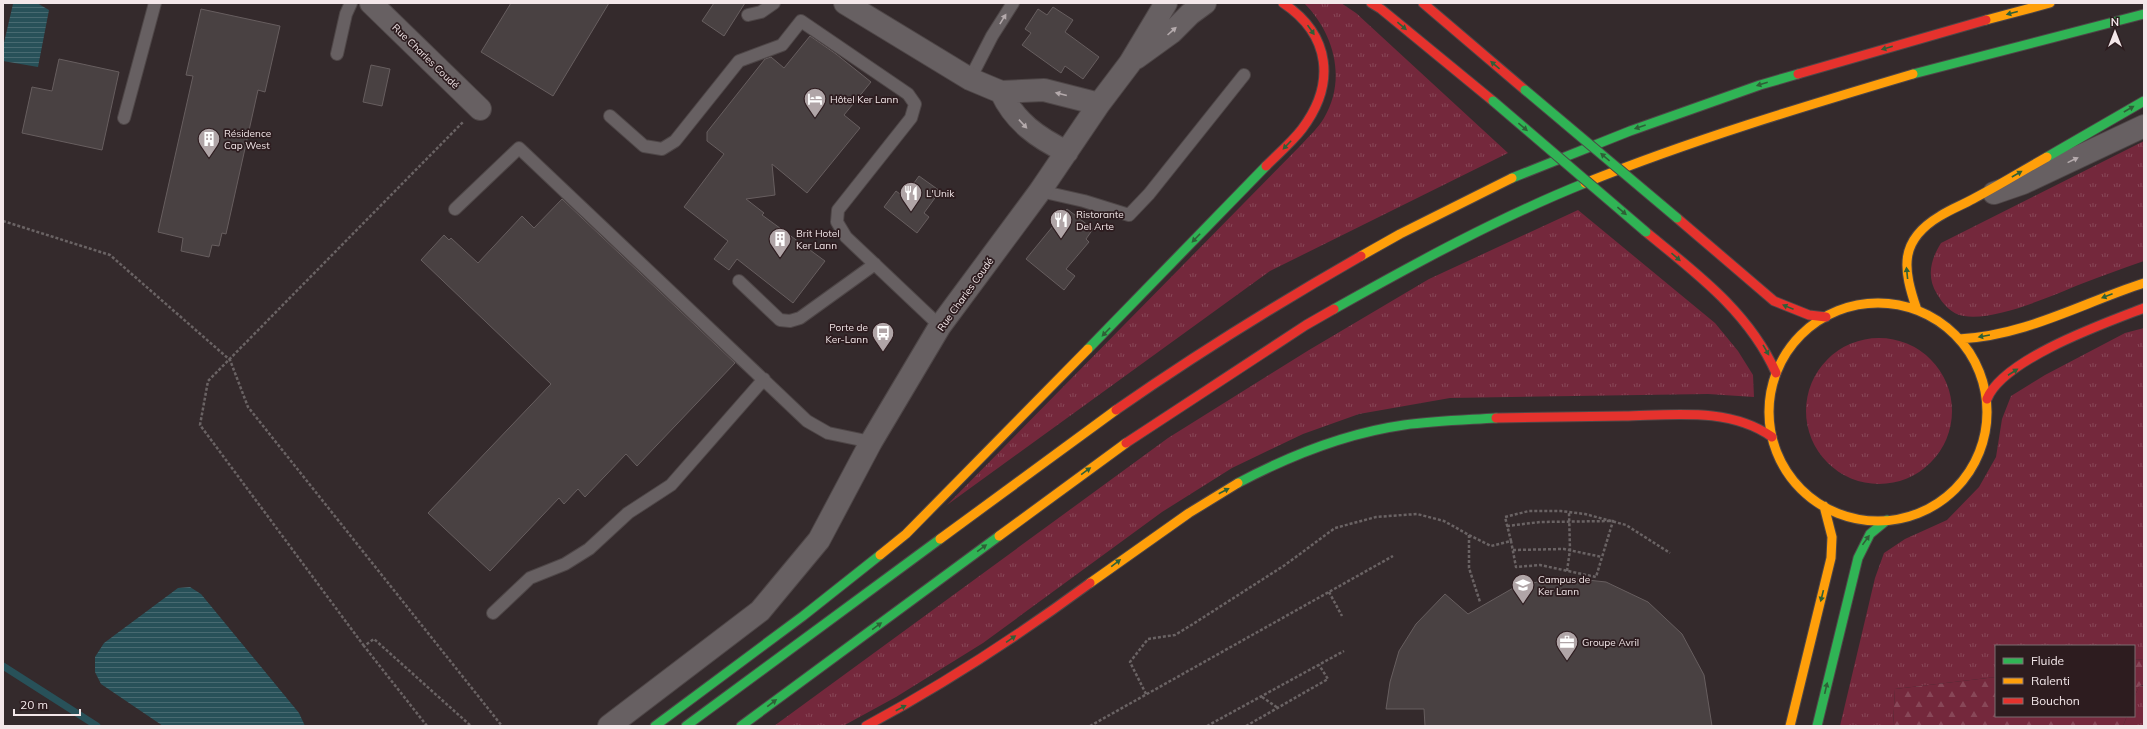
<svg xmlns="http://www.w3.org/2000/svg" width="2147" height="729" viewBox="0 0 2147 729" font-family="Mulish,sans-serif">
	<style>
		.grass { fill: url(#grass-tufts) }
		.forest { fill: url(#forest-firs) }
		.water { fill: url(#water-rules) }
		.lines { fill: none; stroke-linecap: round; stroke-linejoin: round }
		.stream { stroke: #285159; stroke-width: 7 }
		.building { fill: #494142; stroke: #675e5f }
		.lane-casing { stroke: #4e4647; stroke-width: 14 }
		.street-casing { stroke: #4e4647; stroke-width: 24 }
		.fast-casing { stroke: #4e4647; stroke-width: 11 }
		.slow-casing { stroke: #4e4647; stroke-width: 11 }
		.jam-casing { stroke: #4e4647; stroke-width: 11 }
		.path { stroke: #6a6364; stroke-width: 2.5; stroke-dasharray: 3 2; stroke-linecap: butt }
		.lane { stroke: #676062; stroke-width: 12 }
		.street { stroke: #676062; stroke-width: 22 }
		.fast { stroke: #30b455; stroke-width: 9 }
		.slow { stroke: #ff9f0a; stroke-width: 9 }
		.jam { stroke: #e5322d; stroke-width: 9 }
		.fast-bridge-casing { stroke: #4e4647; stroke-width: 11; stroke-linecap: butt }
		.fast-bridge { stroke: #30b455; stroke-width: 9 }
		.oneway { fill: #2e6037 }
		.oneway2 { fill: #b4aaac }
		.labels { text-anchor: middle; stroke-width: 3.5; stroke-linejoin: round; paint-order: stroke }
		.street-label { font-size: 10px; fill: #f3e7e9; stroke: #2d1c1f }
		.poi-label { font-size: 10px; fill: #f3e7e9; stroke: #2d1c1f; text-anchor: start }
	</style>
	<defs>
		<pattern id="grass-tufts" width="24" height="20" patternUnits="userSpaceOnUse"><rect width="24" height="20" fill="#74283c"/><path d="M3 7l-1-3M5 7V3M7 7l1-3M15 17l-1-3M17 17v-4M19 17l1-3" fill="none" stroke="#884758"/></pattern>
		<pattern id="forest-firs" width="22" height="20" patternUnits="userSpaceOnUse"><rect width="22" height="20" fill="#74283c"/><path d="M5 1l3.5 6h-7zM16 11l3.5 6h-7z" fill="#884758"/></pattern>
		<pattern id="water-rules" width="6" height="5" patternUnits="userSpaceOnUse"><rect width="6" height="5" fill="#285159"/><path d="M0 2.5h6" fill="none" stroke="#486a71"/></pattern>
	</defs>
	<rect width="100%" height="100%" fill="#342a2c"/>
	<!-- grass -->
	<path class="grass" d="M1304,3H1341L1356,13L1508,153L1270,271L947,505L1302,144C1309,136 1319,127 1324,118C1347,79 1334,33 1304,3Z
		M2144,141V261C2123,268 2102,276 2081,284C2051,296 1996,321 1964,316C1951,314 1943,304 1937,294C1926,276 1931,259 1941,243Z
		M1578,210L1715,323L1738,351L1753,375L1754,397L1708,394L1450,398L1359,414L1303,434L1232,468L1162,512L983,643L896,697L843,726H774L1168,438L1309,350L1429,279Z
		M2144,328V659L2134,660V646H1996V677L1895,689L1893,726H1840L1875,578L1884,553L1905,539L1947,520L1979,487L1996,457L2002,419L2011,396L2045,375L2125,333Z
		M1806 411a73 73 0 1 1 146 0a73 73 0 1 1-146 0Z
		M2139,686H2144V726H2123L2127,716H2134V698Z"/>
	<!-- forest -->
	<path class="forest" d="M2144,659V685L2139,686L2134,698V660Z
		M1996,677V716H2127L2123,726H1893L1895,689Z"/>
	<!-- water -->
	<path class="water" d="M37,3L49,10L38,67L3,61V47L13,4Z
		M190,587L201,594L299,713L305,726H163L101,684L95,672V657L104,643L178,588Z"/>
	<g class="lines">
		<!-- stream -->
		<path class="stream" d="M3,666L97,726"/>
	</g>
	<!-- building -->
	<path class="building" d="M511,3H609L553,96L481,52Z
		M714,3H745L724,36L702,21Z
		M1053,7L1073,20L1065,32L1099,57L1083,79L1065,66L1061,73L1022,45L1031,33L1025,29L1038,9L1047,15Z
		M201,9L280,26L265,92L258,90L226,234L222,233L219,246L212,245L209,257L181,251L183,238L158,232L193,76L186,75Z
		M810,36L836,54L871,82L844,115L860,128L807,193L772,164L775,195L746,199L764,213L762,215L825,261L793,303L737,259L729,270L714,259L728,241L684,207L724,154L707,141V132L765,59L771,57L784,68Z
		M59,59L119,72L102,150L22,133L32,87L52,91Z
		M371,65L390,69L382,106L363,102Z
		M919,176L940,191L924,213L929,217L917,233L884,207L896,191L904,197Z
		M562,199L735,363L637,466L626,454L585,497L578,489L564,504L559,498L490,571L428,513L551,384L421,260L444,235L449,240L451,238L478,263L522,216L534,228Z
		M1067,209L1093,229L1086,239L1089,242L1066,269L1075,276L1064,290L1026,259Z
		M1560,577L1606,582L1648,602L1682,634L1704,675L1712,726H1425L1424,709H1386L1390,682L1399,651L1416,624L1445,594L1468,614L1515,587Z"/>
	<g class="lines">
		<!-- lane casing -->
		<g class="lane-casing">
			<path id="lane" d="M748,15L761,12L774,3
				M337,54L346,14L351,3
				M970,79L992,36L1013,3
				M610,116L644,146L662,149L675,141L739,61L782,45L801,21L908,94L915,104L911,118L838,210L837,222L846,237L940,326
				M124,118L155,3
				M1040,191L1084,201L1129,215L1149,194L1244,75
				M455,209L519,148L807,421L828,433L871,442
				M739,281L780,320L790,321L800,318L875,264
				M493,613L530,578L565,564L589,549L628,513L671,485L764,379"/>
		</g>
		<!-- street casing -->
		<g class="street-casing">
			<path id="street" d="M371,3L480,109
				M845,3L970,79L1001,92L1044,90L1099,104
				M1136,58L1172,32L1190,14L1205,3
				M1001,92C1015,122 1038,138 1067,152
				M1994,193L2023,183L2144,126
				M609,726L760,611L819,540L871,442L940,326L1040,191L1099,104L1130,63L1166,3"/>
		</g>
		<!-- fast casing -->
		<g class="fast-casing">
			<path id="fast" d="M1913,74L2144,14
				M2047,157L2144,101
				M1512,178L1630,131L1760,85L1798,74
				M1334,309C1416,263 1498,218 1585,183
				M1088,349L1266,166
				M1238,483C1289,456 1347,433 1404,425C1434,421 1465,420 1496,418
				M655,726L803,616L880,555
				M686,726L940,539
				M741,726L999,536
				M1817,726L1858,558L1870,534L1887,520"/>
		</g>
		<!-- slow casing -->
		<g class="slow-casing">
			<path id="slow" d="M1986,20L2050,3
				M1585,183C1692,140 1802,107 1913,74
				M1361,256L1400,234L1512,178
				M1769 412a109 109 0 1 1 218 0a109 109 0 1 1-218 0Z
				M1917,310C1903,269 1898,241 1940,216C1951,209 1962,205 1973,199C1998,186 2022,171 2047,157
				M1959,339C2025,336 2082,303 2144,283
				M999,536L1126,443
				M940,539L1116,410
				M880,555L906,534L1088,349
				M1090,583L1189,513L1238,483
				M1790,726L1831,558L1832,537L1824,506"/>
		</g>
		<!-- jam casing -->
		<g class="jam-casing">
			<path id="jam" d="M1371,3L1381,9L1493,101
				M1423,3L1525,90
				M1798,74L1986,20
				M1266,166C1278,154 1292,142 1302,129C1336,84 1331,35 1283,3
				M1677,218L1774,301L1809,315L1826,317
				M1646,232C1696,273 1749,312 1776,373
				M1987,399C2003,359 2105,323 2144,308
				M1116,410C1195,355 1277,304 1361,256
				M1496,418C1538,417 1581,417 1624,416C1673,415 1730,407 1772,437
				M1126,443L1306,325L1334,309
				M866,726C944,684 1018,636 1090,583"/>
		</g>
		<!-- path -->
		<path class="path" d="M3,221L110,255L230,360L248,407L502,726
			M1507,526L1540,522L1613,521L1596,577L1540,565L1516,567L1511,541
			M1469,535L1491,546L1511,541L1505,517L1529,511H1561L1585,514L1626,525L1670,553
			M1513,550L1564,549L1602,557
			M1567,571L1570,550L1569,512
			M1329,592L1342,616
			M364,646L200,425L208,381L463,122
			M1146,694L1130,662L1148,639L1175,635L1193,624L1285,565L1335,528L1376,517L1417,514L1444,521L1469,535V568L1480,602
			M1262,697L1278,708
			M427,726L364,646L374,639L471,726
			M1090,726L1393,556
			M1207,726L1344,651
			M1246,726L1328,679L1319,665"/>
		<!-- lane -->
		<use href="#lane" class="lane"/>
		<!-- street -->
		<use href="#street" class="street"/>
		<!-- fast -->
		<use href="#fast" class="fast"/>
		<!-- slow -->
		<use href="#slow" class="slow"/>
		<!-- jam -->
		<use href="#jam" class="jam"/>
		<!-- fast-bridge casing -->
		<g class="fast-bridge-casing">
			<path id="fast-bridge" d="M1525,90L1677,218
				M1493,101L1646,232"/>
		</g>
		<!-- fast-bridge -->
		<use href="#fast-bridge" class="fast-bridge"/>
	</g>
	<!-- one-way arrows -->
	<defs><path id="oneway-solid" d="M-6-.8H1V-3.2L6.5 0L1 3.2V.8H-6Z"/></defs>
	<g class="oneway">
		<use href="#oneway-solid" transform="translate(2012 13) rotate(165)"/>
		<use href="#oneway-solid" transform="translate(1402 26) rotate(40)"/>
		<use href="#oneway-solid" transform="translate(1311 30) rotate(55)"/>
		<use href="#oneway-solid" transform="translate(1887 48) rotate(164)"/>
		<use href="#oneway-solid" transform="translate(1495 65) rotate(-140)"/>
		<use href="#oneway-solid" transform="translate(1762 84) rotate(163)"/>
		<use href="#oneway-solid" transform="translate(2129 109) rotate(-30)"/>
		<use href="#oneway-solid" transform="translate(1523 127) rotate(40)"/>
		<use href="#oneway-solid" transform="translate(1640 127) rotate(161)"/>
		<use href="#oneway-solid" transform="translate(1287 145) rotate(134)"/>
		<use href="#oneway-solid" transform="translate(1605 157) rotate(-140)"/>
		<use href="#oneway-solid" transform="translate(2017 174) rotate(-30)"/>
		<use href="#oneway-solid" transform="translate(1622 211) rotate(40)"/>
		<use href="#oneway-solid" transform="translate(1196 238) rotate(134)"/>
		<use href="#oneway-solid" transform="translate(1676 257) rotate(41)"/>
		<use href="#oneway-solid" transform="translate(1907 273) rotate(-96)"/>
		<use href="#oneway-solid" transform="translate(2107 296) rotate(159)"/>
		<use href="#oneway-solid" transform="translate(1788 307) rotate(-158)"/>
		<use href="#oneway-solid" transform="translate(1106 332) rotate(134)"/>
		<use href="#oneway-solid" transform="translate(1984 336) rotate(170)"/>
		<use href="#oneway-solid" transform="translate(1766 350) rotate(60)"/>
		<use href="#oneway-solid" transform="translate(2013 372) rotate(-33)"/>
		<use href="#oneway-solid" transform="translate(1086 471) rotate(-36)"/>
		<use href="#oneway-solid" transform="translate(1224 491) rotate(-28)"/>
		<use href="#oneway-solid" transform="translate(1866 540) rotate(-54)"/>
		<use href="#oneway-solid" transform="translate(982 548) rotate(-36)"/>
		<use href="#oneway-solid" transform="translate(1116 563) rotate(-37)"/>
		<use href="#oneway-solid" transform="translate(1822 596) rotate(104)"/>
		<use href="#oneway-solid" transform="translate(877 626) rotate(-36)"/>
		<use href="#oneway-solid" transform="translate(1011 639) rotate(-35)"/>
		<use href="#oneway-solid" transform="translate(1826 688) rotate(-77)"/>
		<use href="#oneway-solid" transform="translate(772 703) rotate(-37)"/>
		<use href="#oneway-solid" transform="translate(901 708) rotate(-28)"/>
	</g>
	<g class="oneway2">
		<use href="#oneway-solid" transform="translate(1003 19) rotate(-58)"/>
		<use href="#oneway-solid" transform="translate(1172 31) rotate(-42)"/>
		<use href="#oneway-solid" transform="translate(1061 94) rotate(-166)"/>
		<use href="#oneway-solid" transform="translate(1023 124) rotate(47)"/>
		<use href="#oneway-solid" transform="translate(2073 160) rotate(-26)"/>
	</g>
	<!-- icons -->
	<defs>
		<g id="hotel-pin" transform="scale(1.15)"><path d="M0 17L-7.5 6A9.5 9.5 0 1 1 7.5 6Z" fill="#b0a5a7" stroke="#2d1c1f"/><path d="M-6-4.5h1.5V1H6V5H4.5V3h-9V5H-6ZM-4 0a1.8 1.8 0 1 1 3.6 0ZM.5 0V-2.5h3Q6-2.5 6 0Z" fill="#fff"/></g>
		<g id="building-pin" transform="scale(1.15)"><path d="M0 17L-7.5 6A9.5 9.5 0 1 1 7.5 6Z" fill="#b0a5a7" stroke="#2d1c1f"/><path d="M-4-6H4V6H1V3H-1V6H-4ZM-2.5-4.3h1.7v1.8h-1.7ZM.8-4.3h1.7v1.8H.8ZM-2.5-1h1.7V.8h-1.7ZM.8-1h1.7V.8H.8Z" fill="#fff"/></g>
		<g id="restaurant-pin" transform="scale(1.15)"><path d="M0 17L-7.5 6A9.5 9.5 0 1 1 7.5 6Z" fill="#b0a5a7" stroke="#2d1c1f"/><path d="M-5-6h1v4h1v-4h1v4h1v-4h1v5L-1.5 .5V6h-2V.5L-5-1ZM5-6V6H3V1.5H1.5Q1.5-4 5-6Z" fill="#fff"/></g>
		<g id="bus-pin" transform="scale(1.15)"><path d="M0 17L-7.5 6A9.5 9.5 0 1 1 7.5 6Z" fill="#b0a5a7" stroke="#2d1c1f"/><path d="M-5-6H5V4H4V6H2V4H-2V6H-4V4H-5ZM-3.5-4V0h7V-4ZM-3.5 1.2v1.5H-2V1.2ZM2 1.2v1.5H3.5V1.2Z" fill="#fff"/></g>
		<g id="university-pin" transform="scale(1.15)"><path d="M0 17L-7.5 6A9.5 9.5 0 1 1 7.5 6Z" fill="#b0a5a7" stroke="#2d1c1f"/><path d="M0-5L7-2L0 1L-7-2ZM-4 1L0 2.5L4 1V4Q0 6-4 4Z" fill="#fff"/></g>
		<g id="office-pin" transform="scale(1.15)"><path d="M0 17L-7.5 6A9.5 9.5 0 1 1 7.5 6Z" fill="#b0a5a7" stroke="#2d1c1f"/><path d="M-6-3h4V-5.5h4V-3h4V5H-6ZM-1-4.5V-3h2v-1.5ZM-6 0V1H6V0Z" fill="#fff"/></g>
	</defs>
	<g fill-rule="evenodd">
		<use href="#hotel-pin" x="815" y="99"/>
		<use href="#building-pin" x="209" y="139"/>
		<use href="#restaurant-pin" x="911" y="193"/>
		<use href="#restaurant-pin" x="1061" y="220"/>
		<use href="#building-pin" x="780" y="239"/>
		<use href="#bus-pin" x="883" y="333"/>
		<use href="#university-pin" x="1523" y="585"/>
		<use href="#office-pin" x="1567" y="642"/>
	</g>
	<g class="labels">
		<!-- street labels -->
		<g class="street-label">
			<text transform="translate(426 56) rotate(44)" y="4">Rue Charles Coudé</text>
			<text transform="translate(965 294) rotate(-54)" y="4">Rue Charles Coudé</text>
		</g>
		<!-- poi labels -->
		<g class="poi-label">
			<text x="830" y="103">Hôtel Ker Lann</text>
			<text x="224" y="137">Résidence<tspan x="224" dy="12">Cap West</tspan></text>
			<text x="926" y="197">L'Unik</text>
			<text x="1076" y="218">Ristorante<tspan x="1076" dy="12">Del Arte</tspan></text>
			<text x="796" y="237">Brit Hotel<tspan x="796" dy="12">Ker Lann</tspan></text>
			<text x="868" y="331" text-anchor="end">Porte de<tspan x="868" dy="12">Ker-Lann</tspan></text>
			<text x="1538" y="583">Campus de<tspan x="1538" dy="12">Ker Lann</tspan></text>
			<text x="1582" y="646">Groupe Avril</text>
		</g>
	</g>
	<!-- border -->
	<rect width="2147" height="729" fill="none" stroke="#f3e7e9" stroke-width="8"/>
	<!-- legend -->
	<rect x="1995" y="645" width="140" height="72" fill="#2d1c1f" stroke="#7c6d70"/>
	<rect x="2003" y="658" width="20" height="6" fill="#30b455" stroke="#7c6d70"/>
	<text x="2031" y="665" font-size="12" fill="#f3e7e9">Fluide</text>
	<rect x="2003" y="678" width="20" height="6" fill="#ff9f0a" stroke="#7c6d70"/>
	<text x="2031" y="685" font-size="12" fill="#f3e7e9">Ralenti</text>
	<rect x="2003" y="698" width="20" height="6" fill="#e5322d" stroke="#7c6d70"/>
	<text x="2031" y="705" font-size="12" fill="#f3e7e9">Bouchon</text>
	<!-- north arrow -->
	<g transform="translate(2115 32)" stroke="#2d1c1f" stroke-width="3" paint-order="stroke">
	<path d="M0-3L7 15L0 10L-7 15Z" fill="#f3e7e9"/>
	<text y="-6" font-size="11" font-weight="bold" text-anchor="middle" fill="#f3e7e9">N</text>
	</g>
	<!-- scale -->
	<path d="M14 709v6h66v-6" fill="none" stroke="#f3e7e9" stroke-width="2"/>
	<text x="20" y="709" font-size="12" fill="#f3e7e9" stroke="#2d1c1f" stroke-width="3" paint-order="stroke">20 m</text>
</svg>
